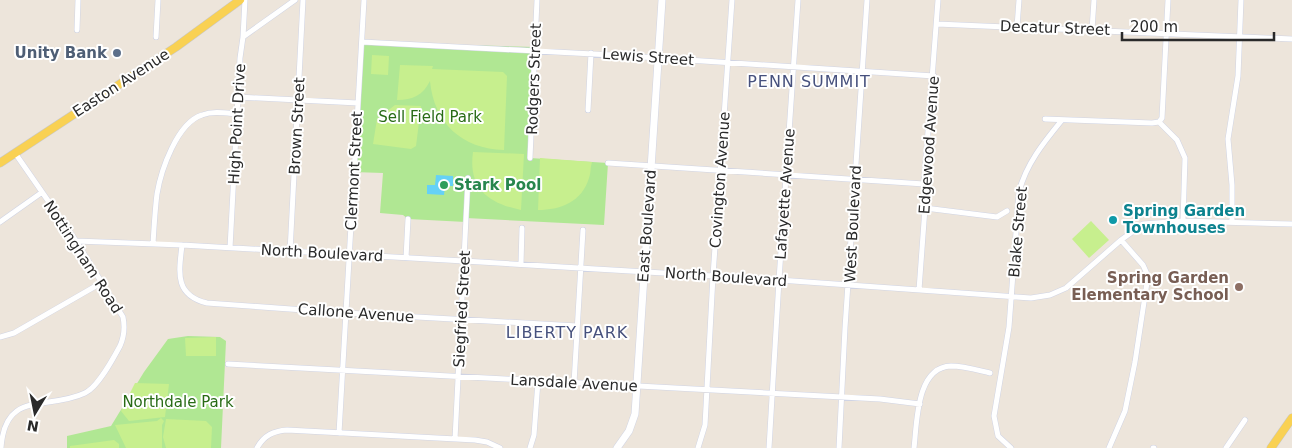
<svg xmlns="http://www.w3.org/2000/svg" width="1292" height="448" viewBox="0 0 1292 448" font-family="'DejaVu Sans',sans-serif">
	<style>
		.green { fill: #b0e793 }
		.pitch { fill: #c7ef8e }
		.water { fill: #66d1f6 }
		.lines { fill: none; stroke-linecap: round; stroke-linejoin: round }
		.street-casing { stroke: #d0d4e4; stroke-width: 6 }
		.secondary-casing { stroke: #d0d4e4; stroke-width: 8 }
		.primary-casing { stroke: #c8c8c8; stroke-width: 9 }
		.street { stroke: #fff; stroke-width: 5 }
		.secondary { stroke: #fff; stroke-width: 7 }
		.primary { stroke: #f9d153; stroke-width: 8 }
		.service-dot { fill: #5c6f8a; stroke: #fff; stroke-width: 2 }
		.leisure-dot { fill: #2e9e5b; stroke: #fff; stroke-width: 2 }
		.culture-dot { fill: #0f9aa8; stroke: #fff; stroke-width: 2 }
		.education-dot { fill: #8d6e63; stroke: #fff; stroke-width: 2 }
		.labels { text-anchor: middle; stroke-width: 4; stroke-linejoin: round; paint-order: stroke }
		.street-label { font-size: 15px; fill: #2a2a2a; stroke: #fff }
		.service-label { font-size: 15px; font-weight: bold; fill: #4e5e75; stroke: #fff; text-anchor: end }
		.park-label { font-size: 15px; fill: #286b15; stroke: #fff }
		.leisure-label { font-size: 15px; font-weight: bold; fill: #27864d; stroke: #fff; text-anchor: start }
		.culture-label { font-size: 15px; font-weight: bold; fill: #0d838f; stroke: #fff; text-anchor: start }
		.education-label { font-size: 15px; font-weight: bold; fill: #785e54; stroke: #fff; text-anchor: end }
		.neighbourhood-label { font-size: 16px; letter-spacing: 1px; fill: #47517d; stroke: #fff }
	</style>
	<rect width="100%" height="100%" fill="#ede5db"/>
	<!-- green -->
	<path class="green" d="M362,42L534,47L530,158L608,163L604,225L466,218V222L408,219L403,215L380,213L383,173L353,172Z
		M188,336L220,337L226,341L221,448H67V436L111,426L144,372L168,339Z"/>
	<!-- pitch -->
	<path class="pitch" d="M372,55L389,56L388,75L371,74Z
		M400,65L433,66L432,69L503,72L507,76L504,150C462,149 434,123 430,81C423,95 413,100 397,100Z
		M395,105L421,106L416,146L411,149L373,144L377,119Z
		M473,152L524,154L521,210C488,203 468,188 473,152Z
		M540,158L592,162C590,168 591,173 589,178C582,202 560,210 538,210Z
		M1091,221L1109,240L1089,258L1072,239Z
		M216,337V356H186L185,338Z
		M135,383L169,384L165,417L129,421L121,411Z
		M161,418L164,421L162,425V448H126L115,425L157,421Z
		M166,419L206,421L212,427L211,448H166L163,437Z
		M114,440L119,444V448H70V446Z"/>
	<!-- water -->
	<path class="water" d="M436,175L453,176V186H445L444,195L427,194V185H435Z"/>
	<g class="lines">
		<!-- street casing -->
		<g class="street-casing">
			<path id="street" d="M937,24L1292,39
				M1017,27L1019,0
				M77,30L78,0
				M1092,30L1094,0
				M156,37L158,0
				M243,37L295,0
				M362,42L612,55L934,76
				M238,97L358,103
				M588,110L591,53
				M1045,119L1152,123L1159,122
				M1159,122L1162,118L1168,0
				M1159,122L1177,140L1185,158L1183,221
				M530,158L537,0
				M608,163L924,184
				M925,208L997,217L1007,211
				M0,222L41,193
				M1232,222V185L1228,139L1238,76L1241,0
				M76,241L182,245L464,261L779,280L1031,298L1050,295L1066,288L1121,240L1143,224L1183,221L1292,224
				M153,244C154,227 155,210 157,194C161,170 177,123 202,115C213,111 225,113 237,114
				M182,245C179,272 174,295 207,303L346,313L577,326
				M230,248L240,58L243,37L245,0
				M290,252L303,0
				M406,258L408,219
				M521,264L522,228
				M919,290L925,208L924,184L938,0
				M0,337L14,333L101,283
				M228,364L880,399L920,404
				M574,383L583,230
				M339,433L364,0
				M455,439L468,178
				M1,448C5,389 47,411 85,393C98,387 113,359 120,346C124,337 125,327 123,317L76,241L15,153
				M257,448C264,435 274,431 287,430L475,440L487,442L500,448
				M530,448L534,435L538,381
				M698,448L705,425L713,276L732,0
				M769,448L779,280L798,0
				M839,448L845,328L867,0
				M914,448C917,423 916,367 951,366C964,366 977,370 990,373
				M1011,448L998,436L994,416L1009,327L1019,192C1026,164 1044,142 1062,120
				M1109,448L1125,411L1135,362L1148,276L1143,265L1121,240
				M1153,448H1154
				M1226,448L1245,420"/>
		</g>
		<!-- secondary casing -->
		<g class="secondary-casing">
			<path id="secondary" d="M617,448L629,431L635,414L662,0"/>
		</g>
		<!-- primary casing -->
		<g class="primary-casing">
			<path id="primary" d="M0,163L176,47L240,0
				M1271,448L1292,418"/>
		</g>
		<!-- street -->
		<use href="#street" class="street"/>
		<!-- secondary -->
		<use href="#secondary" class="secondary"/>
		<!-- primary -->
		<use href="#primary" class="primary"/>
	</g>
	<!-- markers -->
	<circle class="service-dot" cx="117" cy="53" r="5"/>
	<circle class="leisure-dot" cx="444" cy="185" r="5"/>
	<circle class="culture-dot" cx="1113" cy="220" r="5"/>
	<circle class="education-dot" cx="1239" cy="287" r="5"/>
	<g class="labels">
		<!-- street labels -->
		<g class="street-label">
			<text transform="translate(1055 28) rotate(2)" y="5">Decatur Street</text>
			<text transform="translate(648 57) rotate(4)" y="5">Lewis Street</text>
			<text transform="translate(534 79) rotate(-88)" y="5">Rodgers Street</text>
			<text transform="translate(121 83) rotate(-33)" y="5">Easton Avenue</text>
			<text transform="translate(237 124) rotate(-87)" y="5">High Point Drive</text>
			<text transform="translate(297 126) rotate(-87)" y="5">Brown Street</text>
			<text transform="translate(929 145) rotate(-86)" y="5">Edgewood Avenue</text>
			<text transform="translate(354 171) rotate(-87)" y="5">Clermont Street</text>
			<text transform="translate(720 180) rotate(-86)" y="5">Covington Avenue</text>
			<text transform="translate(785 194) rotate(-86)" y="5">Lafayette Avenue</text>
			<text transform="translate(853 224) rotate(-87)" y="5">West Boulevard</text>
			<text transform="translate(647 226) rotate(-86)" y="5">East Boulevard</text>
			<text transform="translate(1018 232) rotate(-85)" y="5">Blake Street</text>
			<text transform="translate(322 253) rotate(3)" y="5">North Boulevard</text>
			<text transform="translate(83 257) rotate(57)" y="5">Nottingham Road</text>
			<text transform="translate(726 277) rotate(4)" y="5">North Boulevard</text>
			<text transform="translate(462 309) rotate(-87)" y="5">Siegfried Street</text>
			<text transform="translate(356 313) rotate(4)" y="5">Callone Avenue</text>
			<text transform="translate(574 383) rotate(3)" y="5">Lansdale Avenue</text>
		</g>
		<!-- service labels -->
		<g class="service-label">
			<text x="107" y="58">Unity Bank</text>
		</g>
		<!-- park labels -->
		<g class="park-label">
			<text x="430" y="122">Sell Field Park</text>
			<text x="178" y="407">Northdale Park</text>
		</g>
		<!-- leisure labels -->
		<g class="leisure-label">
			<text x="454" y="190">Stark Pool</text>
		</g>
		<!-- culture labels -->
		<g class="culture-label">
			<text x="1123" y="216">Spring Garden<tspan x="1123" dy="17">Townhouses</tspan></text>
		</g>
		<!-- education labels -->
		<g class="education-label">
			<text x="1229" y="283">Spring Garden<tspan x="1229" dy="17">Elementary School</tspan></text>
		</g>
		<!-- neighbourhood labels -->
		<g class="neighbourhood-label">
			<text x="809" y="87">PENN SUMMIT</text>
			<text x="567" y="338">LIBERTY PARK</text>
		</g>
	</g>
	<!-- north arrow -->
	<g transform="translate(35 413) rotate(190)" stroke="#ffffff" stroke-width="4" paint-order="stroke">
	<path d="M0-4L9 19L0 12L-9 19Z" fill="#2a2a2a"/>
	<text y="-8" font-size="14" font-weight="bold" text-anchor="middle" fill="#2a2a2a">N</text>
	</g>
	<!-- scale -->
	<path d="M1122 32v8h152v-8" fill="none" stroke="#2a2a2a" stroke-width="2.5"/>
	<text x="1130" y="32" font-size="15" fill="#2a2a2a" stroke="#ffffff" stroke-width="4" paint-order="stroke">200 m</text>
</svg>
